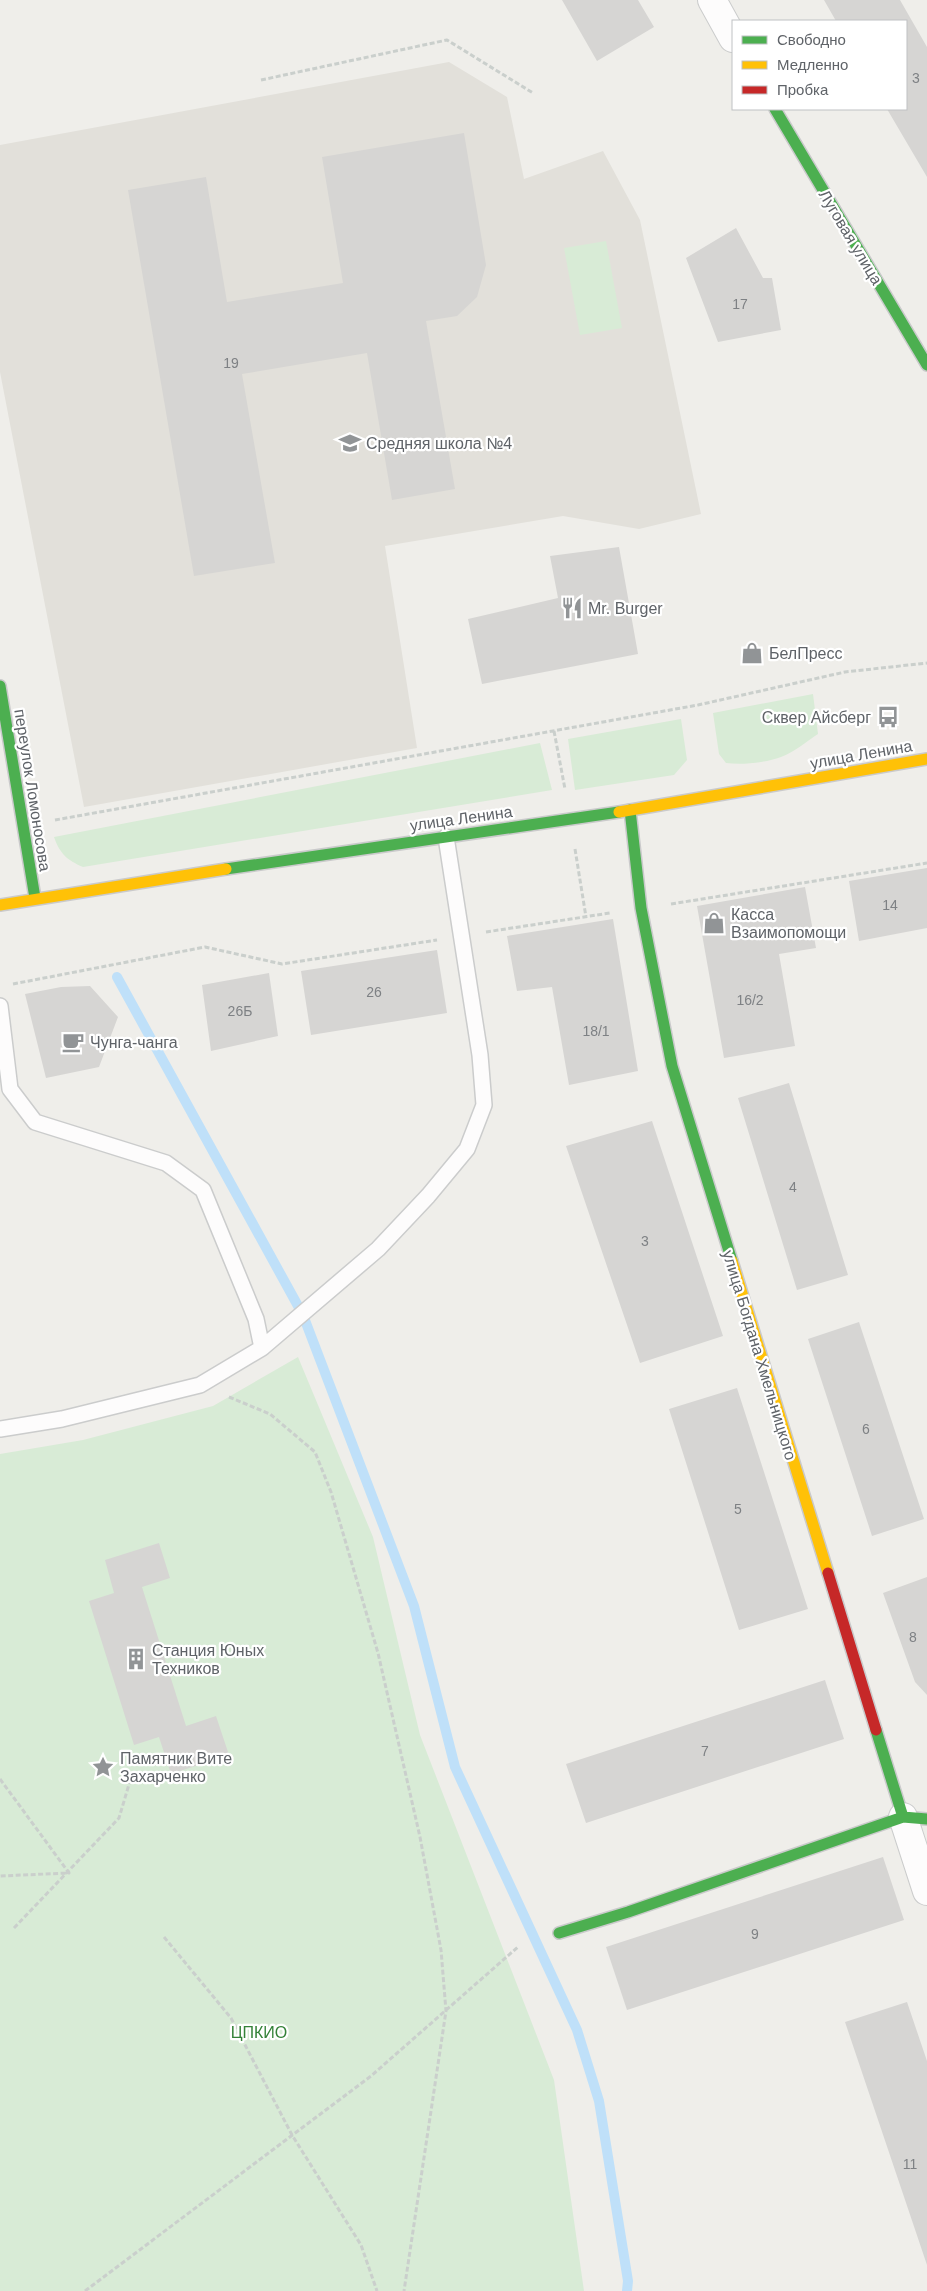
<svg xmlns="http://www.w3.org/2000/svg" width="927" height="2291" viewBox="0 0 927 2291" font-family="Helvetica,sans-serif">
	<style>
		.education { fill: #e2e0da }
		.green { fill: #d8ebd6 }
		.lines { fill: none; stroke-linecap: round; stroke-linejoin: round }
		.stream { stroke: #bfe0f9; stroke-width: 10 }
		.building { fill: #d6d5d3 }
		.lane-casing { stroke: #cbcccc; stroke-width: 18 }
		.street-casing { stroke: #cbcccc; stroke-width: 30 }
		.fast-casing { stroke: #cacacb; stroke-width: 14 }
		.slow-casing { stroke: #cacacb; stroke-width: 14 }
		.jam-casing { stroke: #cacacb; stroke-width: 14 }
		.path { stroke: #cacfcc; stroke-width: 3; stroke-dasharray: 5 2.5; stroke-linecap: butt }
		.lane { stroke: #fdfcfc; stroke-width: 15 }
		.street { stroke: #fdfcfc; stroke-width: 28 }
		.fast { stroke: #4caf50; stroke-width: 11 }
		.slow { stroke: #ffc107; stroke-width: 11 }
		.jam { stroke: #c62828; stroke-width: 11 }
		.labels { text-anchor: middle; stroke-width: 4.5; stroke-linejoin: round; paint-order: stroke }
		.number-label { font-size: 14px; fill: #7e8184 }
		.street-label { font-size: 16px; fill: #5f6368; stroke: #fff }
		.poi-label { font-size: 16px; fill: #5f6368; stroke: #fff; text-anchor: start }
		.park-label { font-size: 16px; fill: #348238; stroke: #fff }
	</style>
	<rect width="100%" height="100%" fill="#efeeea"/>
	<!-- education -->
	<path class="education" d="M449,62L507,97L524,179L603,151L640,220L701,514L639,529L563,516L385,546L417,748L84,807L0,372V145Z"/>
	<!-- green -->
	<path class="green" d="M606,241L622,328L580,335L564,248Z
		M813,694L818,734C806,742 794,752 781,757C765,763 742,765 726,763L719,754L713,713Z
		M681,719L687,760L674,775L575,790L568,739Z
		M540,743L552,790L83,867C67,860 60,854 54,837Z
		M298,1357L373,1537L420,1735L554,2080L584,2291H0V1454L83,1440L213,1406Z"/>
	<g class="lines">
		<!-- stream -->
		<path class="stream" d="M117,977L303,1315L414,1606L455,1767L577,2030L599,2101L628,2281L627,2291"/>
	</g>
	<!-- building -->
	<path class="building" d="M562,0H638L654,27L597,61Z
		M824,0H900L927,47V177L887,109H906V21H836Z
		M464,133L486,265L477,297L457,316L426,321L455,489L392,500L367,353L242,374L275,563L194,576L128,190L206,177L227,302L343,283L322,157Z
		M736,228L763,278H772L781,330L718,342L686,258Z
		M619,547L638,654L482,684L468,619L558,598L550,556Z
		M927,868V928L859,941L849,881Z
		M805,887L816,948L779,954L795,1046L724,1058L697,906Z
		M613,919L638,1071L569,1085L552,987L517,991L507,936Z
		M437,950L447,1013L311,1035L301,971Z
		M269,973L278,1036L211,1051L202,985Z
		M90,986L118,1017L99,1067L46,1078L25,994L61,987Z
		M789,1083L848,1275L797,1290L738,1098Z
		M652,1121L723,1336L640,1363L566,1146Z
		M859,1322L924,1519L872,1536L808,1339Z
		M737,1388L808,1609L739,1630L669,1409Z
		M159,1543L170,1578L142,1587L186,1726L216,1716L229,1755L171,1774L159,1737L134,1745L89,1601L114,1593L105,1560Z
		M927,1577V1695L915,1682L883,1593Z
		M825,1680L844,1739L586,1823L566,1764Z
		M883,1857L904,1920L627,2010L606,1947Z
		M907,2002L927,2061V2265L845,2022Z"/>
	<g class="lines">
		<!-- lane casing -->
		<g class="lane-casing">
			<path id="lane" d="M0,1006L10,1089L35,1122L166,1163L203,1190L256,1319L262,1348L200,1385L62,1419L0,1429
				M262,1348L378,1249L428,1196L467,1149L484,1105L480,1055L446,837"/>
		</g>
		<!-- street casing -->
		<g class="street-casing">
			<path id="street" d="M712,0L733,38
				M903,1817L927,1891"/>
		</g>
		<!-- fast casing -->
		<g class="fast-casing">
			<path id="fast" d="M775,109L927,365
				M0,686L35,898
				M630,810L641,908L672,1066L732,1261
				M226,869L619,812
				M876,1730L903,1817
				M559,1933L628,1912L903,1817L927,1819"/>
		</g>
		<!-- slow casing -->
		<g class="slow-casing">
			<path id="slow" d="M619,812L927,759
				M0,905L226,869
				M732,1261L828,1573"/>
		</g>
		<!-- jam casing -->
		<g class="jam-casing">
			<path id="jam" d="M828,1573L876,1730"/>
		</g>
		<!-- path -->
		<path class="path" d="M261,80L447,40L533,93
			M554,731L565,789
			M55,820L698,705L845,672L927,663
			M575,849L586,917
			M671,904L927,863
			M486,932L610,913
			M13,984L205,947L282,964L437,940
			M229,1397L270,1414L315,1452L331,1492L378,1653L420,1837L441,1950L446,2011L404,2291
			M0,1779L69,1873L0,1876
			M14,1928L119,1818L130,1781
			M164,1937L231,2018L292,2135L361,2245L377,2291
			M85,2291L371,2076L519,1946"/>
		<!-- lane -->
		<use href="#lane" class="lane"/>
		<!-- street -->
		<use href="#street" class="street"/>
		<!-- fast -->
		<use href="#fast" class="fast"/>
		<!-- slow -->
		<use href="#slow" class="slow"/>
		<!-- jam -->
		<use href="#jam" class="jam"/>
	</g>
	<!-- icons -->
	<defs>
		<g id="school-bare" transform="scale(1.725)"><path d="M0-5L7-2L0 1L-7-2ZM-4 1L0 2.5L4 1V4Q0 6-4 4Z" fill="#919496" stroke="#fff" stroke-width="2.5" paint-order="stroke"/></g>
		<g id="restaurant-bare" transform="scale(1.725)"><path d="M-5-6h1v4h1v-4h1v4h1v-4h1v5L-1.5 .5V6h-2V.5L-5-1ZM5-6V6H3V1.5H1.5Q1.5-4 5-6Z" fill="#919496" stroke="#fff" stroke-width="2.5" paint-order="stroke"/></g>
		<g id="shop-bare" transform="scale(1.725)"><path d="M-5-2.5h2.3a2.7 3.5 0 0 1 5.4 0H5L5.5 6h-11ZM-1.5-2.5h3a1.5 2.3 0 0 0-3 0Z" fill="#919496" stroke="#fff" stroke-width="2.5" paint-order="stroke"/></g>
		<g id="bus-bare" transform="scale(1.725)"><path d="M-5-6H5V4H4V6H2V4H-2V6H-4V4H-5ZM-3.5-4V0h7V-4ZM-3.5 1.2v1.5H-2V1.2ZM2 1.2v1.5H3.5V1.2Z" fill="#919496" stroke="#fff" stroke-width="2.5" paint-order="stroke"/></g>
		<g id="cafe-bare" transform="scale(1.725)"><path d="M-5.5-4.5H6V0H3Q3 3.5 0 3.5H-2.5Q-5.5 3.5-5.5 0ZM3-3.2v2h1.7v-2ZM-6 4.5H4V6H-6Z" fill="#919496" stroke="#fff" stroke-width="2.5" paint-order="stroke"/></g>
		<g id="building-bare" transform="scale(1.725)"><path d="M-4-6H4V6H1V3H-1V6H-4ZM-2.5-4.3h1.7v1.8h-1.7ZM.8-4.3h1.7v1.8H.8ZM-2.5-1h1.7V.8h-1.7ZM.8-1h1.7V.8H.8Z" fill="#919496" stroke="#fff" stroke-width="2.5" paint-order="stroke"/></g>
		<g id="sight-bare" transform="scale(1.725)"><path d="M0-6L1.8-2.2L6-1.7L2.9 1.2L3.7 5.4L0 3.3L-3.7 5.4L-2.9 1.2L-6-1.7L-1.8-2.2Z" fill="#919496" stroke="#fff" stroke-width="2.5" paint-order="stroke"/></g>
	</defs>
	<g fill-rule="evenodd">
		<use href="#school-bare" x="350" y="443"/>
		<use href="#restaurant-bare" x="572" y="608"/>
		<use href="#shop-bare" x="752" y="653"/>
		<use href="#bus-bare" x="888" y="717"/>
		<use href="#shop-bare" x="714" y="923"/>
		<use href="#cafe-bare" x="73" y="1042"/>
		<use href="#building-bare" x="136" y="1659"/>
		<use href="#sight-bare" x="103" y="1767"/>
	</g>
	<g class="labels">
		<!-- number labels -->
		<g class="number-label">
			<text x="916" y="83">3</text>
			<text x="740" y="309">17</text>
			<text x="231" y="368">19</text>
			<text x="890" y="910">14</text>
			<text x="374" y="997">26</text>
			<text x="750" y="1005">16/2</text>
			<text x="240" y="1016">26Б</text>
			<text x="596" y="1036">18/1</text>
			<text x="793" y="1192">4</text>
			<text x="645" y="1246">3</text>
			<text x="866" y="1434">6</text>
			<text x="738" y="1514">5</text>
			<text x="913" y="1642">8</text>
			<text x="705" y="1756">7</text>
			<text x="755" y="1939">9</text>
			<text x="910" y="2169">11</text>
		</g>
		<!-- street labels -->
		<g class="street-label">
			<text transform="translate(851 237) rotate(59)" y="6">Луговая улица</text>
			<text transform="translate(861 754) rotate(-10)" y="6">улица Ленина</text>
			<text transform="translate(33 790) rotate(81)" y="6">переулок Ломоносова</text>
			<text transform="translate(461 818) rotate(-8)" y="6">улица Ленина</text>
			<text transform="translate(760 1355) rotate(73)" y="6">улица Богдана Хмельницкого</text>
		</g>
		<!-- poi labels -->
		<g class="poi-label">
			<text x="366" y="449">Средняя школа №4</text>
			<text x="588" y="614">Mr. Burger</text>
			<text x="769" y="659">БелПресс</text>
			<text x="871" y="723" text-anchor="end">Сквер Айсберг</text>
			<text x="731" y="920">Касса<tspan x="731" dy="18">Взаимопомощи</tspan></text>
			<text x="90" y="1048">Чунга-чанга</text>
			<text x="152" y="1656">Станция Юных<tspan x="152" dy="18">Техников</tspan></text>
			<text x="120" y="1764">Памятник Вите<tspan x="120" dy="18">Захарченко</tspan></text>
		</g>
		<!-- park labels -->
		<g class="park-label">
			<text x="259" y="2038">ЦПКИО</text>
		</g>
	</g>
	<!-- legend -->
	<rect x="732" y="20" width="175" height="90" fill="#ffffff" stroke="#bfc1c3"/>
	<rect x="742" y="36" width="25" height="8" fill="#4caf50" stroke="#bfc1c3"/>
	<text x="777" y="45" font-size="15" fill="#5f6368">Свободно</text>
	<rect x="742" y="61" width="25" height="8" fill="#ffc107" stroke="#bfc1c3"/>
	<text x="777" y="70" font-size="15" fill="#5f6368">Медленно</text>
	<rect x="742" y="86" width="25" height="8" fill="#c62828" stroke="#bfc1c3"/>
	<text x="777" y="95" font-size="15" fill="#5f6368">Пробка</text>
</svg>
